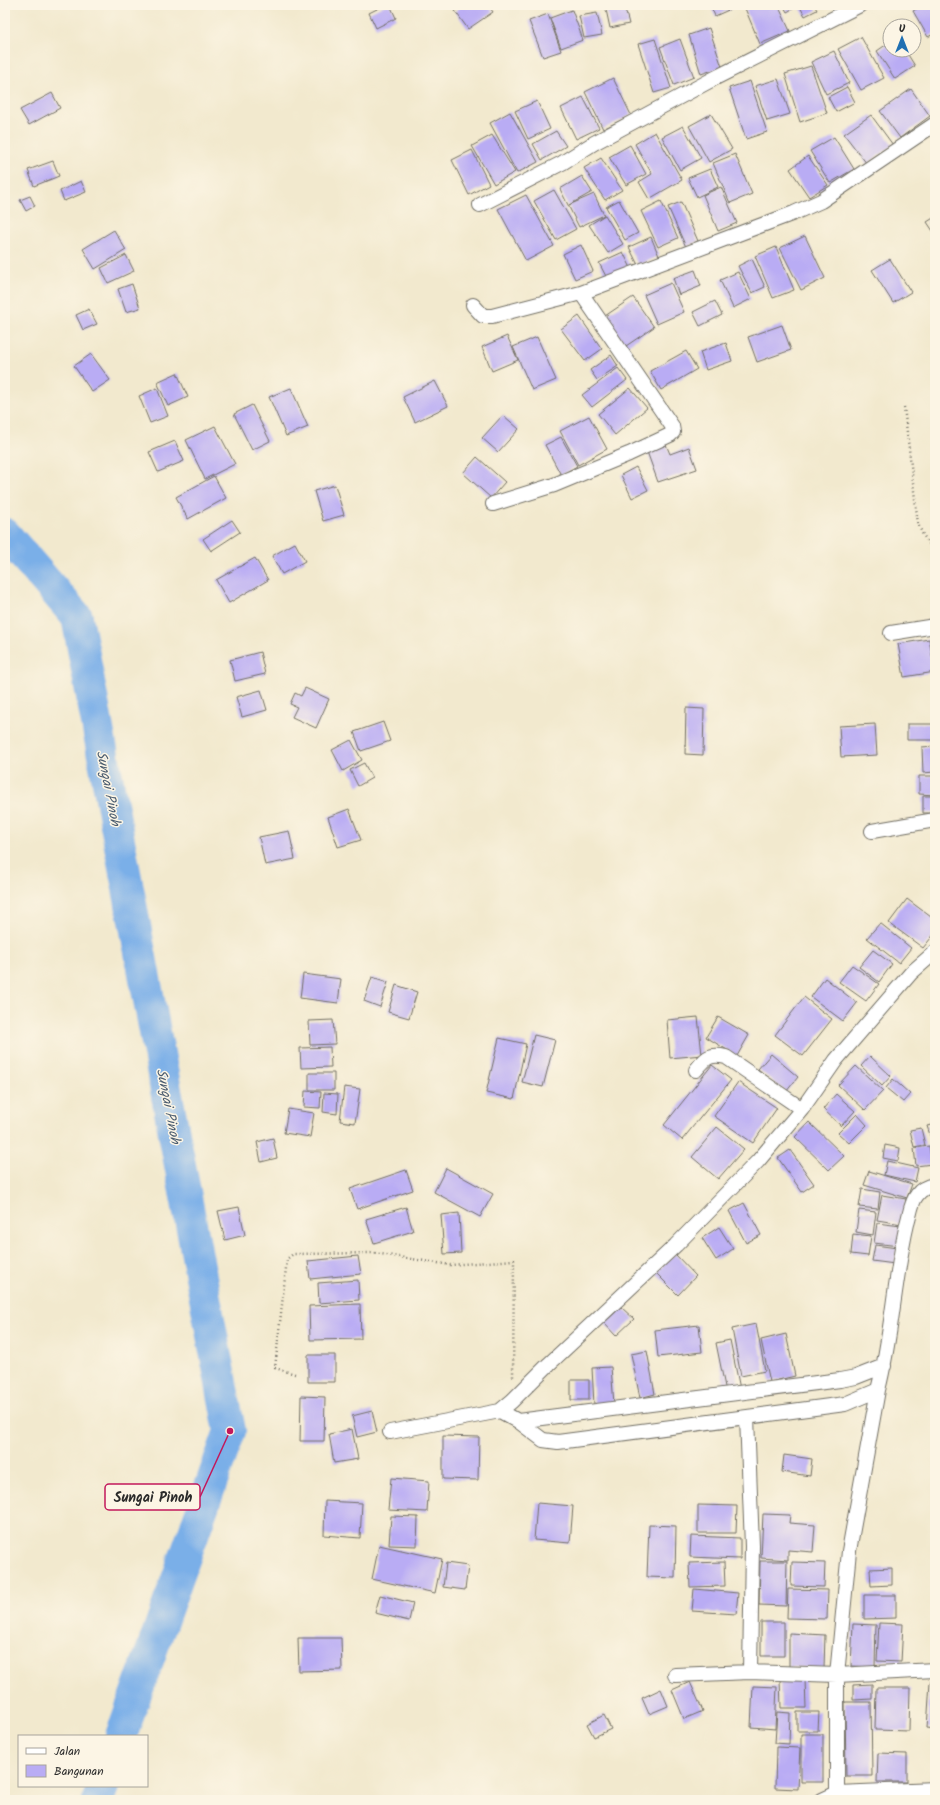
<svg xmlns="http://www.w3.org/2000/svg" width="940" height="1805" viewBox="0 0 940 1805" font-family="Kalam,sans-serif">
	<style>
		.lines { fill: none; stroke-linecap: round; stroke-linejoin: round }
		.river { stroke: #7aafe8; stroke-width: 32 }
		.building { fill: #b9acf4 }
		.street-casing { stroke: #716e64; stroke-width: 16 }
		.path { stroke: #716e64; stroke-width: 2.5; stroke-dasharray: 1 3; stroke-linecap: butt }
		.street { stroke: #fff; stroke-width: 14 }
		.labels { text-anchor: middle; stroke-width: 3; stroke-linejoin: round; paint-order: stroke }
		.water-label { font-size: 14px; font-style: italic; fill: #47596d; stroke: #fcf5e5 }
		.leader { fill: none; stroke: #c2185b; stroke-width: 1.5 }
		.callout-dot { fill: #c2185b; stroke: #fcf5e5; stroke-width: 1.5 }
		.callout { fill: #fcf5e5; stroke: #c2185b; stroke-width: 1.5 }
		.callout-label { font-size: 14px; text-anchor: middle; font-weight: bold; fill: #2b2b2b }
	</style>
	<rect width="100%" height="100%" fill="#fcf5e5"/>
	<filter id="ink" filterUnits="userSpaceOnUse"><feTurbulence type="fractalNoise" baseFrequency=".025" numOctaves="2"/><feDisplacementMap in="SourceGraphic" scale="8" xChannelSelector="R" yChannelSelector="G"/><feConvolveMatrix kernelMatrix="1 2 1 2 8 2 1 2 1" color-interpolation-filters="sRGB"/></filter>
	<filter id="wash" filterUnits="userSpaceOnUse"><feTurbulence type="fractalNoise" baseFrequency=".012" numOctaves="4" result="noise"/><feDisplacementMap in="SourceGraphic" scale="16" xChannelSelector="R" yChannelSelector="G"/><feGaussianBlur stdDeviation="0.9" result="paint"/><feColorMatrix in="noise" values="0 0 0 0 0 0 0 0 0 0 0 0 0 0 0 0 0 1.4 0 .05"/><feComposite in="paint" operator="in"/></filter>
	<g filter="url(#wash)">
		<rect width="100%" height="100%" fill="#f2e9ce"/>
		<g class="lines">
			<!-- river -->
			<path class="river" d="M5,534L77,617L230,1431L121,1736
				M98,1800L103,1786"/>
		</g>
		<g id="blocks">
			<!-- building -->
			<path class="building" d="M385,5H390L396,18L376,28L369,13Z
				M463,5H488L493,12L468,29L455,11Z
				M605,5H624L629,24L610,28Z
				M710,5H732L733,8L715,16Z
				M746,5H778L790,31L760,44L744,6Z
				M783,5H795L796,7L787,12Z
				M799,5H814L817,10L805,16Z
				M923,5H935V33L928,37L913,11Z
				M572,10L583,40L561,48L550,18Z
				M597,13L602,35L584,38L579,16Z
				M548,14L561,51L543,57L529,21Z
				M709,28L722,67L701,74L689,35Z
				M861,37L884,78L861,90L838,49Z
				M655,39L671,88L654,93L638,44Z
				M680,39L694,77L674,85L660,47Z
				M890,42V50H905L915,66L895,79L877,51Z
				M834,51L849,83L826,94L811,62Z
				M811,66L827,113L800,122L785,74Z
				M613,78L631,115L603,129L585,92Z
				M778,79L790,114L767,121L755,86Z
				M750,81L767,132L746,139L729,88Z
				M847,87L855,102L836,112L828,97Z
				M911,89L930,116L900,138L880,111Z
				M52,93L60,108L29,125L20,110Z
				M583,97L599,128L576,139L561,108Z
				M537,101L550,129L528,139L515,111Z
				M510,112L538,162L517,173L490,123Z
				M711,114L732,149L709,162L689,126Z
				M871,115L893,145L867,164L844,134Z
				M683,126L701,158L680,170L662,137Z
				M556,131L566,146L542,160L533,144Z
				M655,132L682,180L649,199L639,182L652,174L635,144Z
				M492,135L515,172L494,184L472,146Z
				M834,137L854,169L830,183L810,151Z
				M630,145L646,174L626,185L609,157Z
				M472,150L489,184L469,195L452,160Z
				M735,154L752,194L730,203L713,163Z
				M808,156L828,185L809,197L790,169Z
				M601,158L622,190L605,200L584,168Z
				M53,161L59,176L34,186L28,170Z
				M710,169L718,187L697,197L688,178Z
				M582,176L592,192L569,205L594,194L604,215L579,227L560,189Z
				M81,181L86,192L64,201L60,191Z
				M721,187L737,223L718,231L703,195Z
				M554,190L576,229L556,240L534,201Z
				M526,195L554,246L526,261L498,209Z
				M30,196L35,206L26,211L20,200Z
				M619,200L638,233L625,240L606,207Z
				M661,201L678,238L658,247L641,211Z
				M681,202L698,241L686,247L668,207Z
				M605,215L623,244L608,253L589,225Z
				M935,217V234L927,222Z
				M114,230L126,250L95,269L83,249Z
				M805,236L825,278L801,290L780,248Z
				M651,237L659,256L638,265L629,247Z
				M581,245L593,271L575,279L563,254Z
				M776,247L794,290L773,298L755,256Z
				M623,252L631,268L608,280L599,263Z
				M126,255L134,271L108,283L101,268Z
				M752,259L765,287L752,293L738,266Z
				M890,259L911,292L893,303L872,270Z
				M695,270L701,286L679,295L673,278Z
				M738,272L751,299L733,308L720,280Z
				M671,283L684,312L657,324L644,295Z
				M132,284L140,308L126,312L118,289Z
				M633,297L654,327L626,346L605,316Z
				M715,301L722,315L700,326L693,312Z
				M89,309L97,324L83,330L76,315Z
				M579,316L602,349L585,361L561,329Z
				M782,325L791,350L757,362L748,337Z
				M507,336L518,360L492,371L482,347Z
				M537,337L556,380L532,390L513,347Z
				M726,343L732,361L706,370L700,352Z
				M686,351L697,369L661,390L650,371Z
				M91,354L110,380L92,392L74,366Z
				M611,355L618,366L597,380L590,370Z
				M618,368L627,380L592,407L582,395Z
				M177,373L188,397L168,406L157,382Z
				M435,381L448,406L415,422L403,397Z
				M157,388L168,416L150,423L139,396Z
				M291,388L308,427L286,436L269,397Z
				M630,388L647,408L615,435L598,414Z
				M252,405L270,441L252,450L234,414Z
				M503,415L519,429L498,452L482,438Z
				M589,416L607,449L578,465L560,431Z
				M215,426L235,464L205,479L186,440Z
				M561,437L577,466L561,475L545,445Z
				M175,441L184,461L158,472L149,452Z
				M665,442L670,454L689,447L697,469L658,482L646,449Z
				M477,457L505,482L491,498L463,473Z
				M636,467L648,490L632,498L621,475Z
				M214,476L226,498L188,519L176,497Z
				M335,485L344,515L323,521L314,491Z
				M232,520L240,532L211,551L203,539Z
				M295,543L305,561L282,574L272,556Z
				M255,558L268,580L229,603L216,580Z
				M929,639L935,672L904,677L898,644Z
				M260,652L265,674L235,681L230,660Z
				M305,688L329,699L316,728L292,717L297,707L290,704L295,693L301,696Z
				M261,690L267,710L242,717L236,697Z
				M686,708L704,709L703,755L685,754Z
				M383,722L390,741L361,751L354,732Z
				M875,724L877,755L841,757L839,726Z
				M907,724H935V740H907Z
				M351,740L362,760L343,771L332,750Z
				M935,746V772L923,773L922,747Z
				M364,763L372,778L358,786L350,770Z
				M919,776H935V795L919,794Z
				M923,796H935V813H923Z
				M349,809L361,840L338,847L328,817Z
				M289,831L295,859L265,865L259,837Z
				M907,899L935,920V933L923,948L889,923Z
				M880,923L911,948L899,963L867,938Z
				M873,950L892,964L879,982L859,967Z
				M852,965L879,984L866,1001L839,982Z
				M303,974L341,979L338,1003L300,998Z
				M372,977L388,982L380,1007L364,1001Z
				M825,978L857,1003L843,1021L811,997Z
				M396,985L417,992L409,1018L388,1012Z
				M804,997L832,1019L803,1056L775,1035Z
				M698,1017L702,1055L670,1058L667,1020Z
				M718,1017L749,1035L737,1056L706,1037Z
				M333,1020L335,1044L310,1045L309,1021Z
				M534,1035L555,1040L543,1087L522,1082Z
				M499,1038L526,1044L514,1099L486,1093Z
				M330,1047L331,1067L301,1068L300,1048Z
				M771,1054L798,1077L786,1092L758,1069Z
				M870,1056L891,1076L882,1086L861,1066Z
				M712,1065L731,1080L682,1140L664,1125Z
				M856,1066L883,1091L865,1110L838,1085Z
				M309,1073H334V1090H309Z
				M893,1079L910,1094L903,1102L886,1088Z
				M738,1082L777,1108L753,1143L714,1116Z
				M344,1087L360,1089L355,1123L340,1121Z
				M305,1091L321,1092L320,1108L304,1107Z
				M324,1093L338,1094L337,1114L323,1112Z
				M836,1094L855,1111L841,1126L823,1109Z
				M288,1109L314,1113L310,1137L284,1133Z
				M857,1114L867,1125L849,1143L838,1133Z
				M809,1122L844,1156L829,1170L795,1137Z
				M935,1124V1161H934L933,1144L927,1126Z
				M717,1127L744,1149L718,1179L692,1157Z
				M921,1128L925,1145L914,1147L910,1130Z
				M273,1138L277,1158L261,1162L257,1142Z
				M885,1145L900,1148L898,1161L883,1158Z
				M929,1146L932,1164L916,1166L914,1148Z
				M790,1150L814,1184L802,1192L778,1158Z
				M887,1161L918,1168L915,1182L884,1175Z
				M446,1168L493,1194L480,1217L434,1192Z
				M406,1170L413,1190L357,1209L350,1189Z
				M869,1171L912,1184L907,1198L864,1185Z
				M862,1189L880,1192L878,1209L859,1207Z
				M882,1195L906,1199L902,1224L877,1220Z
				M744,1203L761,1235L746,1243L729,1211Z
				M239,1207L245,1235L225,1240L218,1211Z
				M406,1207L413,1231L374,1243L366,1219Z
				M859,1210L876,1212L873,1235L856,1232Z
				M459,1213L461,1253L444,1254L441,1215Z
				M877,1223L901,1226L899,1246L874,1243Z
				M719,1227L733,1249L716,1260L702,1238Z
				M853,1234L871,1236L868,1256L851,1254Z
				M875,1245L897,1248L895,1264L872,1261Z
				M675,1254L696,1276L678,1295L656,1273Z
				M358,1256L361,1274L310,1279L308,1261Z
				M358,1280L359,1300L319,1303L318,1283Z
				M360,1304L361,1339L310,1340L309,1306Z
				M621,1307L634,1319L616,1336L604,1323Z
				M756,1324L765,1371L741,1376L732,1329Z
				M699,1325L702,1352L658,1357L655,1330Z
				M786,1334L795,1376L770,1382L761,1340Z
				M730,1340L740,1389L726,1392L716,1343Z
				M647,1351L655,1394L640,1398L631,1354Z
				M308,1355H335V1382H308Z
				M611,1367L614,1404L594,1405L592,1368Z
				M571,1380H589V1400H571Z
				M301,1396L325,1397L324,1441H300Z
				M372,1411L377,1432L357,1437L352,1416Z
				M352,1429L358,1459L334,1463L329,1434Z
				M443,1436L479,1437L478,1480L443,1479Z
				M784,1455L812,1459L810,1476L782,1472Z
				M391,1478L429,1481L427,1512L388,1510Z
				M325,1501L362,1503L360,1538L324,1535Z
				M537,1503L573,1506L570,1543L534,1540Z
				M698,1505L737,1506L736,1533H698Z
				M763,1514L790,1515L789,1523L815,1525L813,1552L788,1550V1560L761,1558Z
				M391,1516L418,1517L417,1546L389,1545Z
				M649,1525L676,1526L675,1578L647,1577Z
				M691,1536L740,1538V1559L690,1557Z
				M379,1545L442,1559L435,1593L372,1579Z
				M760,1561H787L786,1606L759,1605Z
				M724,1562L725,1586L690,1587L689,1563Z
				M792,1562L825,1563L824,1587L791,1586Z
				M446,1563L468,1566L465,1590L443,1587Z
				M892,1568V1585L871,1586L870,1569Z
				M694,1589L738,1593L736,1614L692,1611Z
				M788,1589L828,1590L827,1619L787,1618Z
				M380,1595L413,1603L409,1621L375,1613Z
				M864,1595H896V1618L864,1619Z
				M761,1622H784V1656H761Z
				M879,1623L903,1624L901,1662L877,1661Z
				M853,1624L876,1625L875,1667L851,1666Z
				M789,1633L825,1635L824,1668L789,1667Z
				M298,1638H341L342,1670L299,1671Z
				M780,1679H805L806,1708H781Z
				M690,1682L703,1711L684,1719L672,1690Z
				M930,1682H935V1729L927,1728Z
				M872,1684V1699L853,1700V1685Z
				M753,1686L777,1687L775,1729L751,1727Z
				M876,1688H910L909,1731L875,1730Z
				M661,1689L668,1706L649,1714L642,1698Z
				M845,1702H871L872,1776H846Z
				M777,1712L790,1713L789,1744L775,1743Z
				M797,1712H819L818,1731H797Z
				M604,1715L611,1729L594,1737L587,1724Z
				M801,1734H823V1782H801Z
				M776,1747L800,1748L798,1789L775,1788Z
				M878,1753L907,1754V1782H877Z"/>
		</g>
	</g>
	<g filter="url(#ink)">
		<use href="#blocks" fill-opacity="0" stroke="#716e64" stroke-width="1"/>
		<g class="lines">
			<!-- street casing -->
			<g class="street-casing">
				<path id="street" d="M480,205L562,163L594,143L715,78L860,5
					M473,305L483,316H492L581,293L794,213L821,201L935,124
					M493,504L554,485L629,454L670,435L673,432L672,426L581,293
					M891,633L935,626
					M872,831L935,820
					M696,1070C706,1058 709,1053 726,1057L802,1109
					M500,1411L518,1421L840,1380L856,1377L884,1366
					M747,1417L752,1546L750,1672
					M518,1421L543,1440L558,1442L845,1404L878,1390
					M390,1432L500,1411L512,1401L549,1364L676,1245L758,1161L802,1109L836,1060L911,973L935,952
					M675,1675L750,1672L837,1675L935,1670
					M837,1793L935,1789
					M822,1800L837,1793V1675L849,1551L878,1390C892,1336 894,1279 907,1224C910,1215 911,1202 917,1195C921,1189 929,1186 935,1185"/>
			</g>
			<!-- path -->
			<path class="path" d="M904,407L918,524L923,535L935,552
				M295,1374L275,1368L287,1259L293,1254L374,1253L450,1265L514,1260L513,1379"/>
			<!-- street -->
			<use href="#street" class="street"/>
		</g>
	</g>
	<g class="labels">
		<!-- water labels -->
		<g class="water-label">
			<text transform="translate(109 788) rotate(79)" y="5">Sungai Pinoh</text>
			<text transform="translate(169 1106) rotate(79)" y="5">Sungai Pinoh</text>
		</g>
	</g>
	<!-- callouts -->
	<path class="leader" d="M230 1431L200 1497"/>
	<circle class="callout-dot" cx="230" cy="1431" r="4"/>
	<rect class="callout" x="105" y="1484" width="95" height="26" rx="4"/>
	<g class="callout-label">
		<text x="153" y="1502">Sungai Pinoh</text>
	</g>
	<!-- margin -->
	<rect width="940" height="1805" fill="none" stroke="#fcf5e5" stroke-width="20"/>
	<!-- legend -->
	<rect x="18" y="1735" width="130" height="52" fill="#fcf5e5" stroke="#a8a49b"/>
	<rect x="26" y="1748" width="20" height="6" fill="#ffffff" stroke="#a8a49b"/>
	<text x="54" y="1755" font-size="12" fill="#2b2b2b">Jalan</text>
	<rect x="26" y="1765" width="20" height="12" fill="#b9acf4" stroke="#a8a49b"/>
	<text x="54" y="1775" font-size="12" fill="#2b2b2b">Bangunan</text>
	<!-- north arrow -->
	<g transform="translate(902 38)"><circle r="19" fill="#fcf5e5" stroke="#a8a49b"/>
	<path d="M0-3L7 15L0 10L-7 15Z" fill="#1f6fb2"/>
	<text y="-6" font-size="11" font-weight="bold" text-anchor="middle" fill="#2b2b2b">U</text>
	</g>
</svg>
